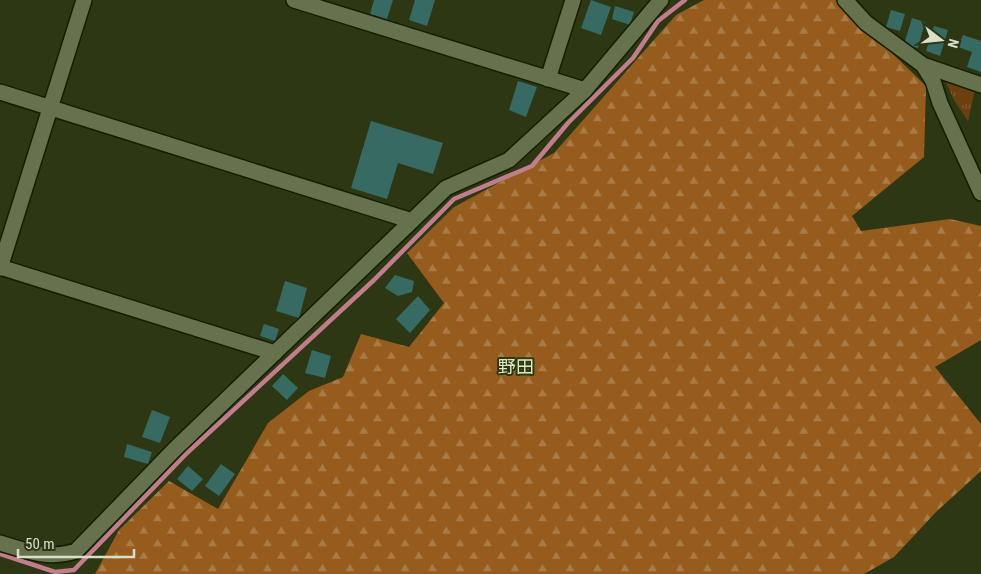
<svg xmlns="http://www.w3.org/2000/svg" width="981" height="574" viewBox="0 0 981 574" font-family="'Roboto Condensed','Noto Sans JP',sans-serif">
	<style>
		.forest { fill: url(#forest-firs) }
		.park { fill: url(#park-tufts) }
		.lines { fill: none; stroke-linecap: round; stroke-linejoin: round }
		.stream { stroke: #c17d8c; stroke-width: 4.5 }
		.building { fill: #376a62 }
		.minor-casing { stroke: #151e00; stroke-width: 18 }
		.minor { stroke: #66724d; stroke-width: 15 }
		.labels { text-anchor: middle; stroke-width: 4; stroke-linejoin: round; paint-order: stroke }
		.quarter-label { font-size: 18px; fill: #dbe9bf; stroke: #2d3714 }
	</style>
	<defs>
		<pattern id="forest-firs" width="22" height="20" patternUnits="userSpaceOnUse" patternTransform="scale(1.25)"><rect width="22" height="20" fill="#965c1d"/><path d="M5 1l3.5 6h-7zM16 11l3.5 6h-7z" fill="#a97b47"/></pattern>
		<pattern id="park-tufts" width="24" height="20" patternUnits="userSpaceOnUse" patternTransform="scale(1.25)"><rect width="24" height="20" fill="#6c3f0e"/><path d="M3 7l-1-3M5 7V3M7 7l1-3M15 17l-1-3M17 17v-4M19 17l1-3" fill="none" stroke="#805a30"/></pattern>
	</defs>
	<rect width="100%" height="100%" fill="#2d3714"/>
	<!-- forest -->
	<path class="forest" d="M704,0H837L926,86L924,157L852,216L861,231L950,219L981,226V340L935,367L981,424V471L936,512L894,557L864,574H95L119,530L169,481L218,509L268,423L309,391L343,377L361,334L409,347L444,303L407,253L454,207L554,153L676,15Z"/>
	<!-- park -->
	<path class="park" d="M944,78L975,90L968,121L954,100Z"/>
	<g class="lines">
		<!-- stream -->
		<path class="stream" d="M0,554L55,572L74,570L187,453L374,280L454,199L532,166L568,123L633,58L658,21L685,0"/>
	</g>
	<!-- building -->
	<path class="building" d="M374,0H393L387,19L370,14Z
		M415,0H435L427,26L409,20Z
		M591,0L611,7L601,35L581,28Z
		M615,6L634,12L630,25L612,19Z
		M891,10L905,14L900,31L886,27Z
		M912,18L925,22L918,48L904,44Z
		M934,26L948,30L940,56L926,51Z
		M963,35L981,41V72L967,67L972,52L958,47Z
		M518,81L537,87L526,117L509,110Z
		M371,121L443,143L433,174L398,163L387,199L351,188Z
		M395,275L414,281L412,292L398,296L385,288Z
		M285,281L307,288L299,318L276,311Z
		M418,296L430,310L410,333L396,319Z
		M264,324L279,329L275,341L260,336Z
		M312,350L331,356L325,378L305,373Z
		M283,374L298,388L287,400L272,386Z
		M152,410L170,417L160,443L142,437Z
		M127,444L152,452L148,464L124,457Z
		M221,464L235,474L219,496L205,486Z
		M188,466L203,479L192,491L177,479Z"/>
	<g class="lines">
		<!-- minor casing -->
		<g class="minor-casing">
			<path id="minor" d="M294,0L585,90
				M845,0L866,23L923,65L933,81L940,103L981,193
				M923,65L981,85
				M548,79L573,0
				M0,92L412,221
				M0,267L275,353
				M0,268L84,0
				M0,543C26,551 49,560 76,551L175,449L446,188L509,160L585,90L661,0"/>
		</g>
		<!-- minor -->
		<use href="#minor" class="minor"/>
	</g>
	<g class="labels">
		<!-- quarter labels -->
		<g class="quarter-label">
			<text x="516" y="373">野田</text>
		</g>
	</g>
	<!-- north arrow -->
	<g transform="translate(941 40) rotate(106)" stroke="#2d3714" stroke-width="4" paint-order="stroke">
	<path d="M0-4L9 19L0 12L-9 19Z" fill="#d8dfcb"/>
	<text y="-8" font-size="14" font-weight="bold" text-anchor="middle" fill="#d8dfcb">N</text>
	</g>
	<!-- scale -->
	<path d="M18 549v8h116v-8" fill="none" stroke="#d8dfcb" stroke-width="2.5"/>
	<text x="25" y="549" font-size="15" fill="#d8dfcb" stroke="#2d3714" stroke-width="4" paint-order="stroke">50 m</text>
</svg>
